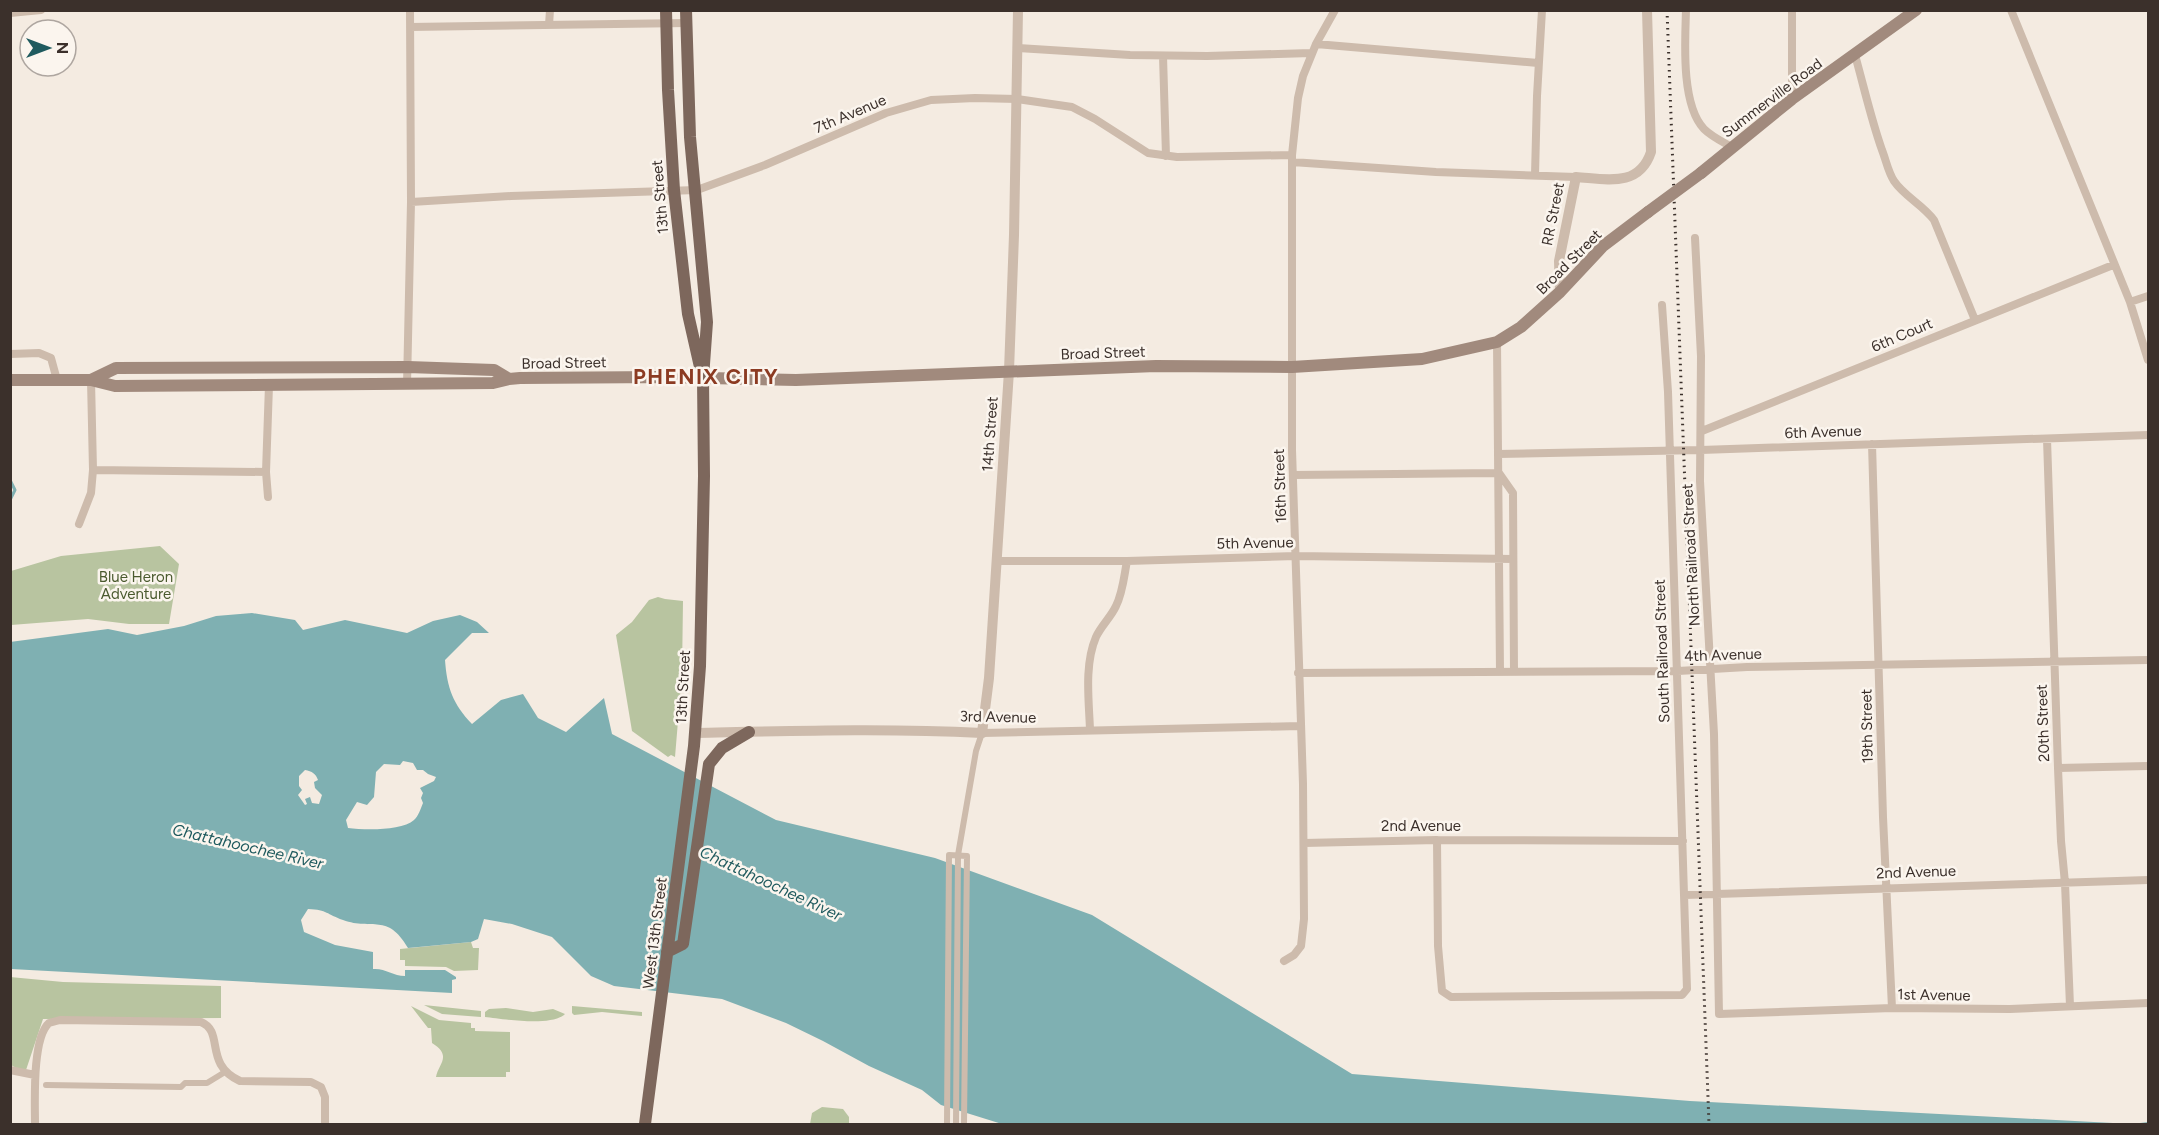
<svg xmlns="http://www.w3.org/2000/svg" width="2159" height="1135" viewBox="0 0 2159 1135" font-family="Figtree,sans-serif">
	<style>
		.green { fill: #b8c4a0 }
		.water { fill: #7fb0b2; fill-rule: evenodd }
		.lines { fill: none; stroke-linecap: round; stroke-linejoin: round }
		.stream { stroke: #7fb0b2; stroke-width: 3 }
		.pedestrian { stroke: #cdbbac; stroke-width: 6 }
		.minor { stroke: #cdbbac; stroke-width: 8 }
		.tertiary { stroke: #cdbbac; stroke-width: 10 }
		.secondary { stroke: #a18a7d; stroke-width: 12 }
		.primary { stroke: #7d675c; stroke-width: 12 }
		.rail { stroke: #3b302b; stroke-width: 3; stroke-dasharray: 1.5 4.5; stroke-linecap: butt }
		.pedestrian-bridge { stroke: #cdbbac; stroke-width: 6 }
		.secondary-bridge { stroke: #a18a7d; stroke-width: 12 }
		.labels { text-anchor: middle; stroke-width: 5; stroke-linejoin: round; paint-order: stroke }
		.street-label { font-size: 15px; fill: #3b302b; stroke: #fbf5ee }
		.park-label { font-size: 15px; fill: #4a5a2e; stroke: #fbf5ee }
		.water-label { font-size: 16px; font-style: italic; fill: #1f5a5e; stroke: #fbf5ee }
		.district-label { font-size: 21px; font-weight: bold; letter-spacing: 1.5px; fill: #8c3b22; stroke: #fbf5ee }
	</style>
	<rect width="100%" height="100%" fill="#f4ebe1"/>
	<!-- green -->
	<path class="green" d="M160,546L179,564L169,624H129L88,619L11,625V571L61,556Z
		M658,597L665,599L683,601L682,673L675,757L671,755L668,757L632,731L616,635L632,622L649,600Z
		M471,942L473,948H479L478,970L454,971L446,967L405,966V960H400V949Z
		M10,977L63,982L221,986V1018L43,1019L25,1073L11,1065Z
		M424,1005L481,1011V1017L442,1014Z
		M411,1006L439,1020L471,1023V1028H475V1031L510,1032V1072H506V1077H436C438,1064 453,1056 432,1043L431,1028H428Z
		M572,1006L642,1012V1016L602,1012L574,1015L572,1013Z
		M506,1008L533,1012L553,1009L565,1014C552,1027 503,1019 485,1017V1012L489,1009Z
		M822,1107L843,1109L849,1117V1124H810L812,1113Z"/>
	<!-- water -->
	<path class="water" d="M252,613L295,620L303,630L345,620L407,633L433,621L460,615L477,622L489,633H472L445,660C447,688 453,704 472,724L501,700L523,694L538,718L566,732L604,698L612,734L776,820L935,858L1092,915L1352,1074L1690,1101L2132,1124L2148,1122V1124H1002L941,1105L922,1090L869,1066L823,1041L786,1023L722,999L614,986L591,976L552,937L512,924L484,919L478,939L471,942L408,948C387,912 373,931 343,920C326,914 328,910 308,909L301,920L304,932L335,945L373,952V969C385,968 393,976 405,976V970H445L456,977V979L452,980V993L11,969L10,642L108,629L137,635L184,626L216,616ZM403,761L413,763L417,770H423L428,774L436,777L434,781L420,788L423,793L421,798L423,803C421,808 418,817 414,820C402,831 365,830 348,828L346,820L357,802L367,805L374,797L376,772L384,764L400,765ZM305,770C312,771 316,774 318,780L314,782L315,788L322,795L319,804L312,803L310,797L305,799L307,804L305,805L298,795L302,790L299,786V776Z"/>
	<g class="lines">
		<!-- stream -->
		<path class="stream" d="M10,480L15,490L10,500"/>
		<!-- pedestrian -->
		<path class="pedestrian" d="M46,1085L181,1087L185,1083H207L225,1072
			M956,1124L958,855L976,751L982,733"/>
		<!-- minor -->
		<path class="minor" d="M1686,10C1685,42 1681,105 1704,129C1712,137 1723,142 1732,147
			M1792,10V99
			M2011,10L2130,302L2148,360
			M10,13L41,10
			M549,25L550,10
			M410,27L687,23
			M1316,44L1538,63
			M1018,48L1130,55L1207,56L1311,53
			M1855,55C1864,87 1871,119 1882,150C1886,160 1888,172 1894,181C1904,196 1923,205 1934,220L1975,320
			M1163,56L1166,156
			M1292,162L1436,172L1576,177
			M1535,175L1537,96L1542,10
			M411,202L511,196L697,190L765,165L886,113L931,100L975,98L1017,99L1072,107L1095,119L1148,153L1177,157L1292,155
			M1695,238L1701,356L1700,481L1714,734L1719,1014L1892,1008L2010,1009L2148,1003
			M2130,302L2148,296
			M1497,342L1500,672
			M10,354L39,353L51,358L57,380
			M407,385L411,202L410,10
			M1702,431L2113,265
			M2047,439L2058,768L2061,841L2065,883L2070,1006
			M1872,444L1883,817L1892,1008
			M1498,454L1701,450L2148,435
			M93,470L266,472
			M1499,473L1513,493L1514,672
			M1293,475L1498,473
			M268,497L266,472L269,385
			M79,524L91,493L93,470L91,380
			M997,561H1127L1296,556L1513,559
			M1298,673L1678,671L1747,667L2148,660
			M1090,730C1089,701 1084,665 1096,637C1101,626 1111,617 1116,606C1123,592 1124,576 1127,561
			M982,733L1300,726
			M2058,768L2148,766
			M1437,840L1438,946L1442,991L1451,997L1682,995L1687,989L1668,392L1662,305
			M1304,843L1437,840L1683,841
			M1685,895L2148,880
			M1284,961L1294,955L1301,946L1304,919L1303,784L1292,450V155L1298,98L1303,76L1316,44L1335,10
			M10,1070L35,1075
			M35,1124C35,1102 32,1038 49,1023L60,1020L201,1022C225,1032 203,1064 240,1081L311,1082L321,1087L325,1097V1124"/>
		<!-- tertiary -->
		<path class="tertiary" d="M1560,292L1559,261L1576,177C1606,179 1639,188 1651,152L1647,10
			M695,733C791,731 886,728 982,733L989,678L1009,371L1014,235L1018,10"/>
		<!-- secondary -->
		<path class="secondary" d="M1701,173L1792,99L1916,10
			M10,380H91L115,386L493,383L509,379L520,378L662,377L796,380L1156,366L1292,367L1422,359L1497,342L1521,327L1560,292L1603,246L1648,212
			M91,380L116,368L408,367L494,370L509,379"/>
		<!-- primary -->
		<path class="primary" d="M666,10L668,90L674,190L688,314L700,367
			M667,952L683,944L709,764L722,748L749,732
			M645,1124L694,746L700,666L704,476L703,378L707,322L690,137L686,10"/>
		<!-- rail -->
		<path class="rail" d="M1667,10L1709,1124"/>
		<!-- pedestrian-bridge -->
		<path class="pedestrian-bridge" d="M947,1124L949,855L967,856L964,1124"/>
		<!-- secondary-bridge -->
		<path class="secondary-bridge" d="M1648,212L1701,173"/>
	</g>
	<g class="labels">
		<!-- street labels -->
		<g class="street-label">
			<text transform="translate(1772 98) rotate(-37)" y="5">Summerville Road</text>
			<text transform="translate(850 114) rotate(-23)" y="5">7th Avenue</text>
			<text transform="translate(660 197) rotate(-95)" y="5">13th Street</text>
			<text transform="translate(1553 214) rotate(-79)" y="5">RR Street</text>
			<text transform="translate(1569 262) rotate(-45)" y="5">Broad Street</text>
			<text transform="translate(1902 335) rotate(-23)" y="5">6th Court</text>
			<text transform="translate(1103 353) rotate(-2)" y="5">Broad Street</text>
			<text transform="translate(564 363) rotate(-1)" y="5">Broad Street</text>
			<text transform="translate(1823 432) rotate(-2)" y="5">6th Avenue</text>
			<text transform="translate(990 434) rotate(-86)" y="5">14th Street</text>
			<text transform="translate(1280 486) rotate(-92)" y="5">16th Street</text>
			<text transform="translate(1255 543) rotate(-1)" y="5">5th Avenue</text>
			<text transform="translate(1691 555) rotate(-93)" y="5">North Railroad Street</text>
			<text transform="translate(1662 651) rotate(-92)" y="5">South Railroad Street</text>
			<text transform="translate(1723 655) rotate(-2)" y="5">4th Avenue</text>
			<text transform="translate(683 687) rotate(-87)" y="5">13th Street</text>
			<text transform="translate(998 717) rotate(1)" y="5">3rd Avenue</text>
			<text transform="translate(2043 723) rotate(-92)" y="5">20th Street</text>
			<text transform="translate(1867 726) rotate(-91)" y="5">19th Street</text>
			<text x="1421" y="831">2nd Avenue</text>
			<text transform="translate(1916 872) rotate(-2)" y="5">2nd Avenue</text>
			<text transform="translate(655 933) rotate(-83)" y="5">West 13th Street</text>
			<text transform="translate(1934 995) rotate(1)" y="5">1st Avenue</text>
		</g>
		<!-- park labels -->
		<g class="park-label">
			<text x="136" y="582">Blue Heron<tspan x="136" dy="17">Adventure</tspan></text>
		</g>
		<!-- water labels -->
		<g class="water-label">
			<text transform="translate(248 846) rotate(13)" y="6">Chattahoochee River</text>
			<text transform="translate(771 883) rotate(25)" y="6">Chattahoochee River</text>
		</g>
		<!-- district labels -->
		<g class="district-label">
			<text x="706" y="384">PHENIX CITY</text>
		</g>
	</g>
	<!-- border -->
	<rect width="2159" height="1135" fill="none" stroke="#3b302b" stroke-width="24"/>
	<!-- north arrow -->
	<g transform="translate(48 48) rotate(90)"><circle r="28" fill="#fbf5ee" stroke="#aea6a0" stroke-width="1.5"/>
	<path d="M0-4.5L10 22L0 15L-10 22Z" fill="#1f5a5e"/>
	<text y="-9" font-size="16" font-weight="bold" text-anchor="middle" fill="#3b302b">N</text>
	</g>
</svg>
